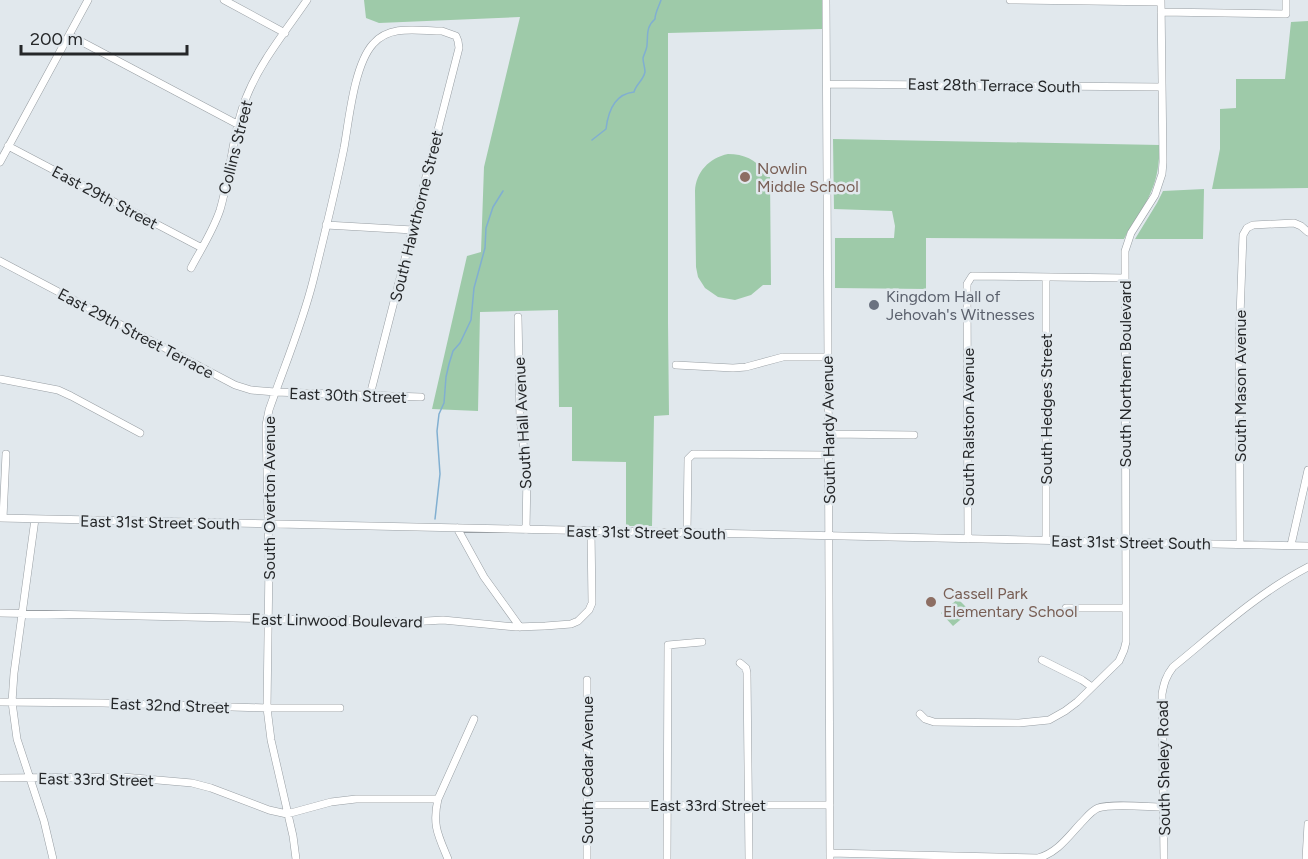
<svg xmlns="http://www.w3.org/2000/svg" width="1308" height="859" viewBox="0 0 1308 859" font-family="Figtree,sans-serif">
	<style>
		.green { fill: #9ecaa9 }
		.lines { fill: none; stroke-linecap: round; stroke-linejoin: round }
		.stream { stroke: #81afd1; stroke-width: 1.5 }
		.minor-casing { stroke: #989ea3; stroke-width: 8 }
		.minor { stroke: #fff; stroke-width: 7 }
		.education-dot { fill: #8d6e63; stroke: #e1e8ed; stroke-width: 2 }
		.worship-dot { fill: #6b7280; stroke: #e1e8ed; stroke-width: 2 }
		.labels { text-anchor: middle; stroke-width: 5; stroke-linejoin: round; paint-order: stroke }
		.street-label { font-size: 16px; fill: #252729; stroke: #e1e8ed }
		.education-label { font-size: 16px; fill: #785e54; stroke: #e1e8ed; text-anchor: start }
		.worship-label { font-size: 16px; fill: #5b616d; stroke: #e1e8ed; text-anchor: start }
	</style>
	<rect width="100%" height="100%" fill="#e1e8ed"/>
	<!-- green -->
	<path class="green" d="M364,0H822V29L668,33V323L669,415L654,416L652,526H626V462L572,461V407H559L558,310L480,312L478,411L432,409L467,256L481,252L484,167L520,17L379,23L366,18Z
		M1308,21V188L1212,189L1220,149V109L1236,108V79H1285L1291,22Z
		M833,139L1160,145C1159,161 1158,177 1151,192C1144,209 1132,223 1124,239L926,238V289L835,288V238H894L895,226L892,211L834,209Z
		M728,154C746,154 759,161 767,177H770L771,285H763L751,295L735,300L718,297L705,288L698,277L696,267L695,191C696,172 709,158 728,154Z
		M1204,189L1203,239H1135L1157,203L1163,191Z
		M958,599L966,607V615L953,626L941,613Z"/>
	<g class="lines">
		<!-- stream -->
		<path class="stream" d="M592,140L606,129C608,112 614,94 634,92C636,84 643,81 645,72C645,67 643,63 643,58C644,54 647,49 647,45C648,34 646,27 655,19C655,13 659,6 661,0
			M435,519L440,474L437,431L439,414L444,403L446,377L449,364L453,351L460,343L471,320L474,288L485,248L486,228L493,207L503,191"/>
		<!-- minor casing -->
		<g class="minor-casing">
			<path id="minor" d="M224,0L285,33
				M826,0C828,286 829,573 830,859
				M1010,0L1161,2
				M1161,12L1286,14V0
				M69,35L237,124
				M827,84L1162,87
				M8,146L202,248
				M0,162L88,0
				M326,225L413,230
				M0,261L235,385L251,390L275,392L421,397
				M191,268C201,249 213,231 220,210C231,173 232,134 246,98C260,62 286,31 307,0
				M518,317L520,418L527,474L526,530
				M676,365L733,368L746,367L783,357H828
				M0,379L58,390L71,396L140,433
				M829,434L914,435
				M0,518L1308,546
				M3,518L6,454
				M35,519L14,673L12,702L17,739L44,821L53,859
				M457,528L484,577L520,627
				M687,533L688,459L693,454L829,455
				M968,539L967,284L972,276L1125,278
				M1046,540V277
				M1240,544L1239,343L1243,235L1247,228L1253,225L1294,223L1301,226L1308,232
				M1291,545L1308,470
				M1066,608H1126
				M0,613L410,622L443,620L516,627L545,626L571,624L578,621L589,610L592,603L591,531
				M1042,660L1082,680L1092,687
				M740,663L746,668L747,673L749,859
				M0,702L103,703L267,708H340
				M920,714L925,719L934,722L1019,723L1049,720L1065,711L1077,702L1119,661L1124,650L1126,642V608L1125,251L1131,233L1155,195L1162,174L1163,162L1161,0
				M0,778L123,777L192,783L211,788L269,810L287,814L331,802L356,799H438
				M587,805H830
				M830,853L1038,858C1057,853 1068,837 1081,823C1086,818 1091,811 1098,808C1111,803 1149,807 1164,807
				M296,859L293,836L271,740L267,708L269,563L266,425L269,410C284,367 302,325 313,281C324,237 335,192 344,148C349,120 354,65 373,44C390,24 419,31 442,31L456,36L458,41L459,48L370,395
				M448,859C438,835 432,825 438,799L474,719
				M587,859V680
				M667,859L668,645L702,642
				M1164,859L1162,694C1164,683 1166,676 1173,667C1216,632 1258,593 1308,567
				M1306,859L1308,824"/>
		</g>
		<!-- minor -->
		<use href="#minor" class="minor"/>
	</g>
	<!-- markers -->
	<g class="education-dot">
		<circle cx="745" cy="177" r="6"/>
		<circle cx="931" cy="602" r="6"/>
	</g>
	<circle class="worship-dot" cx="874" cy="305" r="6"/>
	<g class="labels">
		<!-- street labels -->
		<g class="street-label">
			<text transform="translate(994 85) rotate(1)" y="6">East 28th Terrace South</text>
			<text transform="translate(235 147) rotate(-76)" y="6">Collins Street</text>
			<text transform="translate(105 197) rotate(28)" y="6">East 29th Street</text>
			<text transform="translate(416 216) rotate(-76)" y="6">South Hawthorne Street</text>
			<text transform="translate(136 333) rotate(28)" y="6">East 29th Street Terrace</text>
			<text transform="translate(1125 374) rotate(-90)" y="6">South Northern Boulevard</text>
			<text transform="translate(1240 386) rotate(-90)" y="6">South Mason Avenue</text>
			<text transform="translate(348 395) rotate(2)" y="6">East 30th Street</text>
			<text transform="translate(1046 409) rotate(-90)" y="6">South Hedges Street</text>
			<text transform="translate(522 423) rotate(-93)" y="6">South Hall Avenue</text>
			<text transform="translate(968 427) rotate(-90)" y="6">South Ralston Avenue</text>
			<text transform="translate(828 430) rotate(-91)" y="6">South Hardy Avenue</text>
			<text transform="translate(269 498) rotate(-90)" y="6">South Overton Avenue</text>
			<text transform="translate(160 522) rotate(1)" y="6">East 31st Street South</text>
			<text transform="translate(646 532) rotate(1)" y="6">East 31st Street South</text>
			<text transform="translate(1131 542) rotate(1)" y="6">East 31st Street South</text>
			<text transform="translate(337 620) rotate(1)" y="6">East Linwood Boulevard</text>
			<text transform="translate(170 705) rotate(2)" y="6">East 32nd Street</text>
			<text transform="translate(1163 768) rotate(-91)" y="6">South Sheley Road</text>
			<text transform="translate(587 770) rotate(-90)" y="6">South Cedar Avenue</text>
			<text transform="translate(96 779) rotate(1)" y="6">East 33rd Street</text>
			<text x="708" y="811">East 33rd Street</text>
		</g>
		<!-- education labels -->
		<g class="education-label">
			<text x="757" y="174">Nowlin<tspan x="757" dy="18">Middle School</tspan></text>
			<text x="943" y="599">Cassell Park<tspan x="943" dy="18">Elementary School</tspan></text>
		</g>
		<!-- worship labels -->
		<g class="worship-label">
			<text x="886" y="302">Kingdom Hall of<tspan x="886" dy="18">Jehovah's Witnesses</tspan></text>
		</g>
	</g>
	<!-- scale -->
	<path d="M21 45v9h166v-9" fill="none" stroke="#252729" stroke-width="3"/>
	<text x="30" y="45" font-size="18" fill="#252729" stroke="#e1e8ed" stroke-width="4.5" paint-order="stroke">200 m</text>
</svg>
